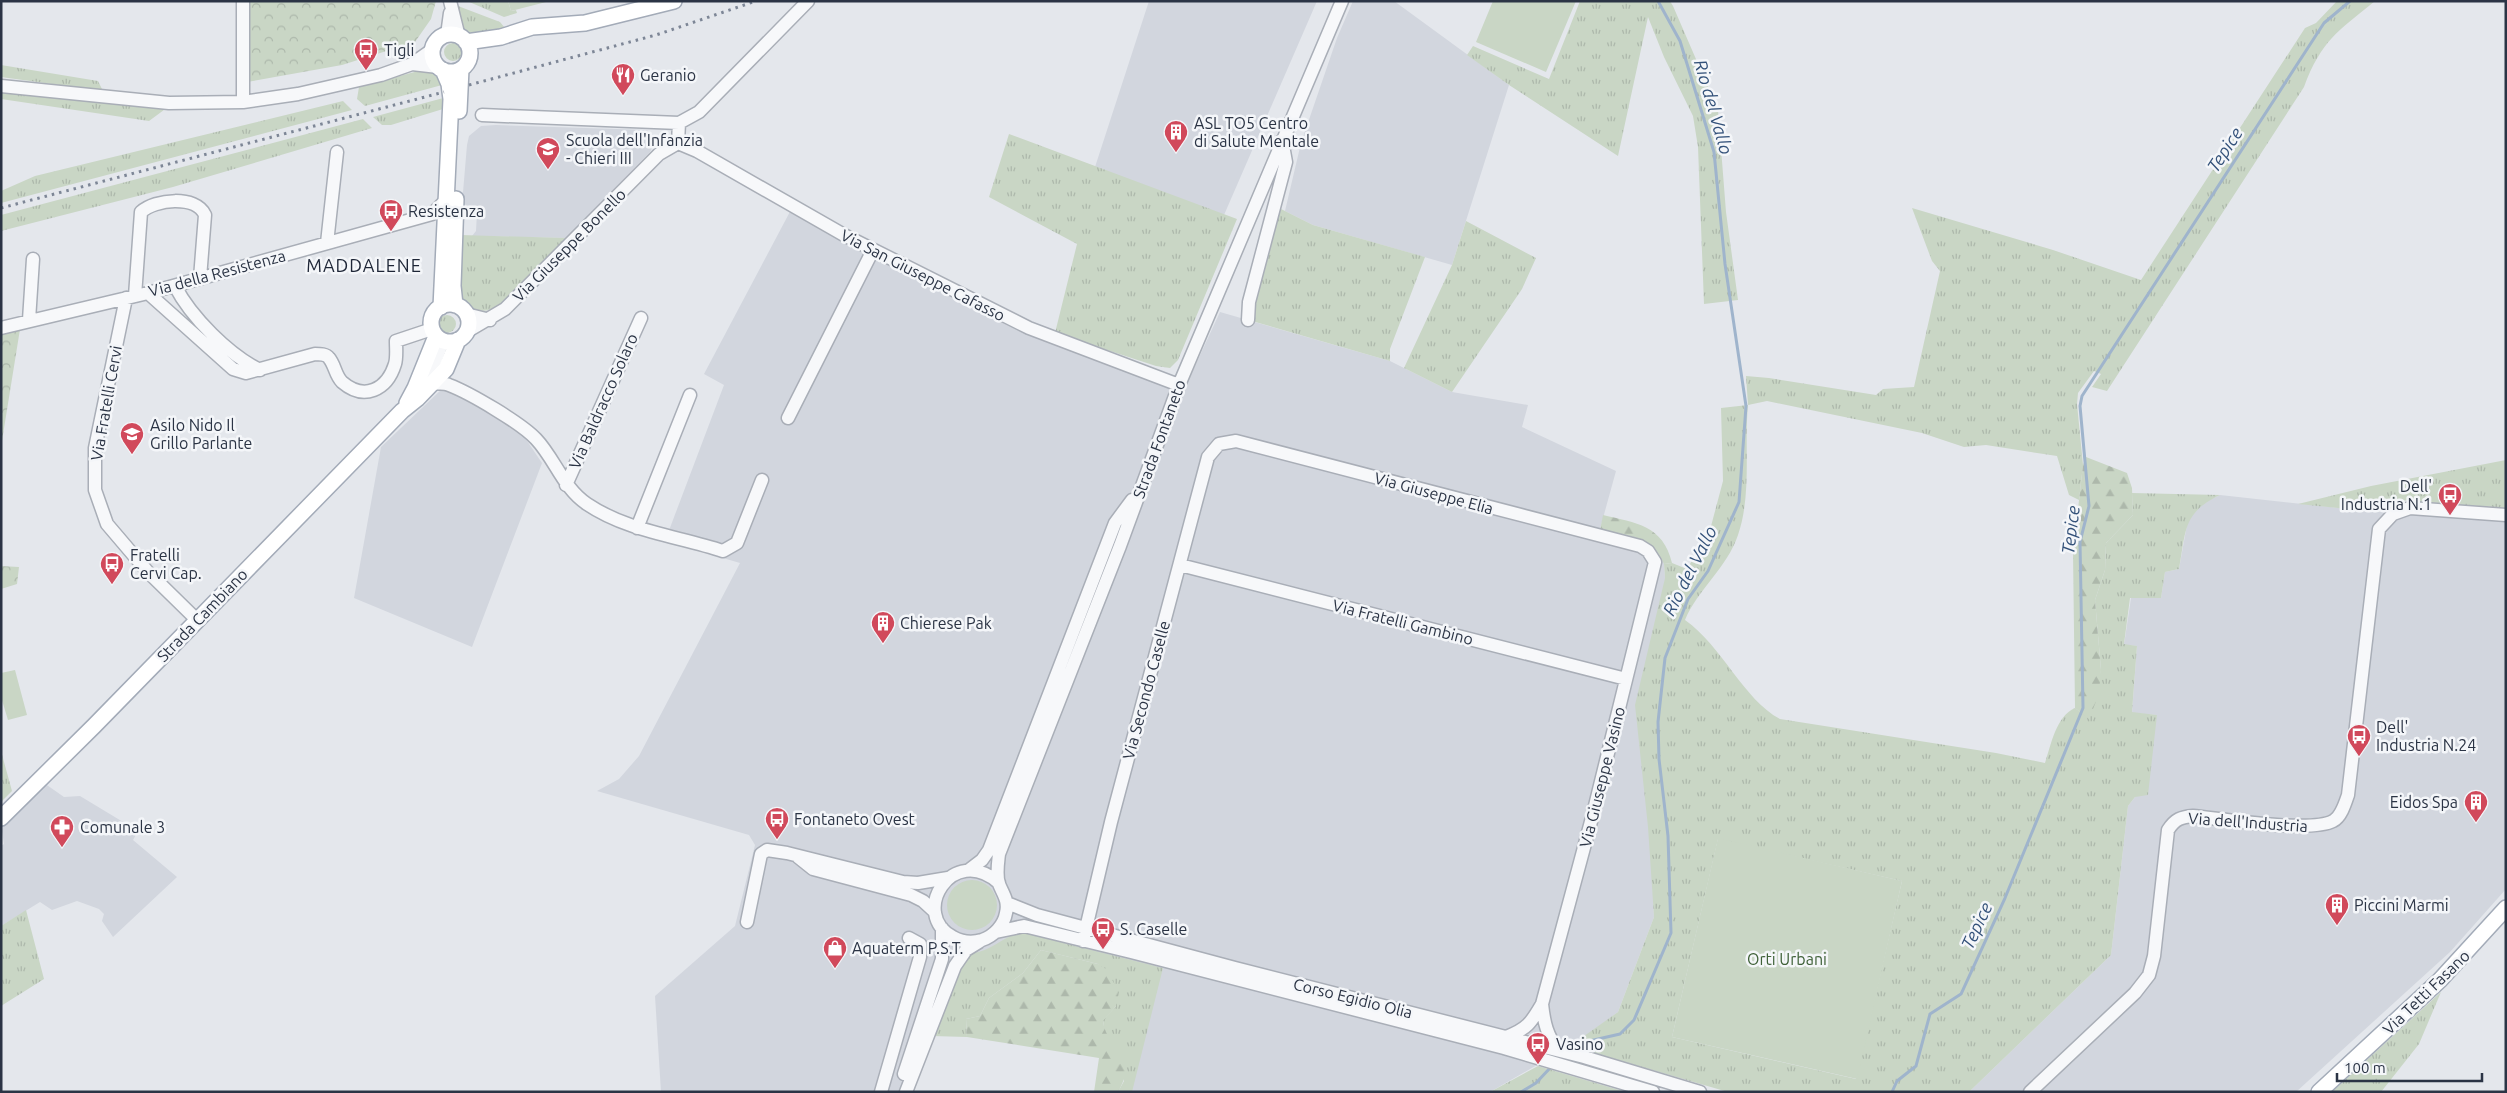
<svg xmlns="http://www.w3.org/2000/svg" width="2507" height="1093" viewBox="0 0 2507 1093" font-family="Ubuntu,sans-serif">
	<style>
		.built { fill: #d2d6de }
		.grass { fill: url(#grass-tufts); fill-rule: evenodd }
		.forest { fill: url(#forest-firs) }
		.park { fill: url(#park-crowns) }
		.garden { fill: #c9d6c5 }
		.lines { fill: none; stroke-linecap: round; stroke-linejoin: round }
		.stream { stroke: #9fb4cc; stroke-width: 3 }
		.minor-casing { stroke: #a9aeb7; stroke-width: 15 }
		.major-casing { stroke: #a3abb8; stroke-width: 18 }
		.minor { stroke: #f7f8fa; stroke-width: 12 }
		.major { stroke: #fff; stroke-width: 15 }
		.rail { stroke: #7d8696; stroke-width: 3; stroke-dasharray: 2.5 5; stroke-linecap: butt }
		.labels { text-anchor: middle; stroke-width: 5; stroke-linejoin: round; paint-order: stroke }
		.poi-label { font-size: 16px; fill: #2b3445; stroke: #f4f6f9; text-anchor: start }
		.street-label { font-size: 16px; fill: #2b3445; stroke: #f4f6f9 }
		.park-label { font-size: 16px; fill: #3f6138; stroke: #f4f6f9 }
		.water-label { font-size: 18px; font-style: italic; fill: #34527a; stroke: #f4f6f9 }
		.neighbourhood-label { font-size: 18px; letter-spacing: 1px; fill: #1d2536; stroke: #f4f6f9 }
	</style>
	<defs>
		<pattern id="grass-tufts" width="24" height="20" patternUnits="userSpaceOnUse" patternTransform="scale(1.25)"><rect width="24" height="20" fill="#c9d6c5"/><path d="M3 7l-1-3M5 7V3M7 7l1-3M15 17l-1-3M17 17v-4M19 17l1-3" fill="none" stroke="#adb8ab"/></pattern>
		<pattern id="forest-firs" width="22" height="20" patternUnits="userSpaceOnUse" patternTransform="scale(1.25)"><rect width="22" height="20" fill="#c9d6c5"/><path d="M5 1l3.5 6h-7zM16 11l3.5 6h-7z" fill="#adb8ab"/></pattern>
		<pattern id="park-crowns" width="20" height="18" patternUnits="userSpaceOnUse" patternTransform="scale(1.25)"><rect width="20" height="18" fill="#c9d6c5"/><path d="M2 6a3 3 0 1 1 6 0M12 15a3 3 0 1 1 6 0" fill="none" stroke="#adb8ab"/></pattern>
	</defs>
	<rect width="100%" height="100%" fill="#e4e7ec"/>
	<!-- built -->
	<path class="built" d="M1149,1H1317L1224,215L1095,167Z
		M1353,1H1394L1509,85L1452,265L1313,225L1285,211L1301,143L1337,38Z
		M496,125L647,130L651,135L653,146L650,152L566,238L472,236L476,231L477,212L471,206L462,204L467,145L469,136L481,126Z
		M793,206L1008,325L1183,392L1220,312L1390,361L1452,392L1528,405L1522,427L1616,471L1600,529L1647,541L1660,553L1664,564L1665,578L1651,850L1654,917L1618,1012L1584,1038L1490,1092H1131L1158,978L1013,943L932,1034L911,1092H661L655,996L735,926L755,845L749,835L597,791L619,779L639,756L740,563L665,541L724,385L704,374Z
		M443,388L474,402L521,432L542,463L472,647L354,598L381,447Z
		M2220,495L2358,510L2506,520V889L2450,952L2296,1092H1969L2111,955L2128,806L2135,797L2157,715L2132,713L2137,646L2124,645L2131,598H2161L2165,572L2179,569L2188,519L2203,503Z
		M44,783L64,797L80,796L138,831L133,840L177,877L113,937L102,921L104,914L99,909L77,901L52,910L40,902L1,926V846L4,844L1,825Z"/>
	<!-- grass -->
	<path class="grass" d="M467,1H508L511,11L516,10L517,13L504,17Z
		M1580,1H1670L1673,6L1718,110L1726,212L1738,300L1704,304L1698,147L1693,116L1664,57L1648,17L1618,156L1509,85L1467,55L1473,46L1549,79Z
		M2337,1H2375C2338,31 2321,41 2304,87L2107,391L2092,387L2101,374L2094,371L2078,393L2077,404L2083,465L2079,500L2069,495L2057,456L1986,445L1964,447L1922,433L1767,401L1748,405C1744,448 1752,494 1738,535C1727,568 1698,589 1685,620C1723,647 1743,699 1780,719L1996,753L2045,763C2051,745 2056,716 2075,708L2089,718L2101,670L2095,600L2105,570L2106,543L2133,515L2132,493L2220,495C2182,513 2186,532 2179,569L2165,572L2161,598H2130L2124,644L2137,646L2132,712L2157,715L2148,795L2135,797L2128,806L2111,955L1969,1092H1728L1570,1046L1618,1012L1654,917L1648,827L1635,705L1665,578L1664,564L1672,563L1687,569L1710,530L1723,481L1721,408L1748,405L1746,376L1769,378L1876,395L1883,389L1914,387L1940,271L1932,261L1912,208L2053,250L2141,280L2305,28L2316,23ZM1718,839L1902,881L1856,1079L1672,1037Z
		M458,6L500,22L505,28C488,33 476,40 462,27Z
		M444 52a9 9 0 1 1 18 0a9 9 0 1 1-18 0Z
		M1,65L98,81L103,91L1,77Z
		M422,70C433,72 439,73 442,85L365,106L357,99L359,87Z
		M1,88L168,107L149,121L1,99Z
		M447,97L443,109L391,125H382L373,117Z
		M343,101L352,110L1,203V191L35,176Z
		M363,119L372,128L173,187L1,231V215Z
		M1009,134L1237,219L1178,360L1170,368L1156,366L1055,333L1077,244L989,197Z
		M1277,207L1313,225L1425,257L1390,349V361L1252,321L1251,311Z
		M1466,221L1536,258L1522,289L1452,392L1404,368L1452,265Z
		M461,235L566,238L500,305C485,314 476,312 461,302L459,290Z
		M438 324a9 9 0 1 1 18 0a9 9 0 1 1-18 0Z
		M2506,460V508L2398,500L2358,510L2298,504L2371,486Z
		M1,751L12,791L1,802Z
		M26,910L44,979L1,1006V926Z
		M1020,932L1163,968L1132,1092H1118L1124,1081L1104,1029L1103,1020L1116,1006L1098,964L1041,950L1023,973L989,998L980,1016L966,1019L967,1037L932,1036L965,960L972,953C991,951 1003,937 1020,932Z
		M2441,992L2419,1044L2381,1092H2332Z
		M1538,1066L1626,1092H1490Z"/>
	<!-- forest -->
	<path class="forest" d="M2086,457L2127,473L2132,488L2133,515L2106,543L2105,570L2095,600L2101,670L2099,694L2089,719L2075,708L2073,553L2083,465Z
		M1603,515C1636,523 1663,525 1672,563L1664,564C1652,535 1628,536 1600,530Z
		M1041,950L1098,964L1106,969L1119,992L1116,1006L1103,1021C1106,1049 1140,1055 1118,1092H1094L1099,1058L967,1037L966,1019L980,1016L989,998L1023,973Z"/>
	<!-- park -->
	<path class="park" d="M250,1H436L431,19L415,42L342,65L247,82Z
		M21,323L1,447V328Z
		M1,566L19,567L17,584L1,589Z"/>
	<!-- garden -->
	<path class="garden" d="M508,1H550L511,11Z
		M1493,1H1576L1546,72L1476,42Z
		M15,670L27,715L8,720L1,697V673Z
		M1718,838L1902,881L1857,1079L1672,1037Z
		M947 905a25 25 0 1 1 50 0a25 25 0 1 1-50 0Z"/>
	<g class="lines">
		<!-- stream -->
		<path class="stream" d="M1572,1050L1585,1042L1620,1034L1634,1020L1671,933L1668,836L1659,759L1658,722L1665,658L1688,599L1708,571L1739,502L1746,406L1725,264L1714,152L1680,41L1658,1
			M1521,1092L1536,1083L1551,1067
			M1892,1092L1897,1081L1916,1066L1930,1014L1961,994L2005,898L2083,708L2080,542L2089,506L2080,406L2082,396L2324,23L2350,1"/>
		<!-- minor casing -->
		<g class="minor-casing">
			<path id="minor" d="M243,1V102
				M450,1L459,37
				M447,35L450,13
				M412,64L438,67
				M1,86L169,103L243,102L298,94L381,75L412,64L432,50
				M482,115L679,123
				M678,143L697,151L844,235L1029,328L1179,385
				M678,143L679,123L699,112L808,1
				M327,243L337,152
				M175,286C191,317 229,355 260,370
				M148,293L233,369L246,373L315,354C320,354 326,354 329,358C335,365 335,375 342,382C364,401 387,390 395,364C397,358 396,348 396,341L432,329
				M135,296L141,212C155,199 196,195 205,215L200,278
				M126,298L95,448V490L107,524L147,571L197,620
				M466,314L490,320
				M29,320L33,259
				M1248,320L1249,302L1286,162L1282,140
				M1,328L148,293L432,214L446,200
				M466,332L505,309L659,154L678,143
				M443,341L431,373L434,383C439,384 445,383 449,385C470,393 521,423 536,439C555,459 563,488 587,504C627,531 677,536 723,551L737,543L762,480
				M788,418L873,250
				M566,485L641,318
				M637,528L690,395
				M1180,565L1626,679
				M798,857L813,869L911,895L923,901L935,912
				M969,870L982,860L989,850L1115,523L1132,500
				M999,883C952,842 909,914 953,937C962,942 972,943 982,940C994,936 1004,925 1006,913C1009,901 1003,894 999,884C996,875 998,863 999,854L1120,546L1179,385L1342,1
				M1007,903L1037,915L1235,968L1584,1057L1700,1092
				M747,922L761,854L767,850L787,853L903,882L918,883L948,878
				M996,932L1024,926L1131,952L1504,1048L1653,1092
				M1083,941L1111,822L1208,457L1219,444L1236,441L1640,546L1648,551L1655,562L1593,814L1542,1004C1531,1023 1527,1029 1506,1037
				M1542,1004C1544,1023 1547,1035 1558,1050
				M904,1074L942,959V928
				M881,1092L920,957V944L909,938
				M906,1092L955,966L966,950L979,942
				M2030,1092L2135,993L2149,975L2154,956L2168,830C2175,819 2181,817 2193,816C2222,819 2311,833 2333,821C2341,817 2345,804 2348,795L2379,529L2393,514L2410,508L2506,515"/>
		</g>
		<!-- major casing -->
		<g class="major-casing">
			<path id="major" d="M432 53a19 19 0 1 1 38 0a19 19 0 1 1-38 0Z
				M466,42L501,37L532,27L585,23L674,1
				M459,111L461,69
				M431 323a19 19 0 1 1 38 0a19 19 0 1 1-38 0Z
				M455,305L453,286L456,199
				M441,307L451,99L449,84L443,70
				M407,403L415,388L436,336
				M1,818L94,726L402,411L417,399L446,369L458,340
				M2319,1092L2440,980L2506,908"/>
		</g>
		<!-- minor -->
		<use href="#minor" class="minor"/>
		<!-- major -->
		<use href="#major" class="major"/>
		<!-- rail -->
		<path class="rail" d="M469,85L656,35L756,1
			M1,208L444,92"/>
	</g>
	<!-- icons -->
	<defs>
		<g id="bus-pin" transform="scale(1.25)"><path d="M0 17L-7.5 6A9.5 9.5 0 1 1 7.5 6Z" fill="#d1495b" stroke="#f4f6f9"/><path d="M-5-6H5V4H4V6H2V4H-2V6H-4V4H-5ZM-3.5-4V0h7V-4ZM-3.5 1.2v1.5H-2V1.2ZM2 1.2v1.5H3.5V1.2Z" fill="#fff"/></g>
		<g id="restaurant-pin" transform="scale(1.25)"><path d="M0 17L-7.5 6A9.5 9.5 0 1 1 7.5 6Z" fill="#d1495b" stroke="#f4f6f9"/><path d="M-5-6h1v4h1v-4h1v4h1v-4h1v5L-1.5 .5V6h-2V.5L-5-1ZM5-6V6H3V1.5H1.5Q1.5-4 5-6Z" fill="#fff"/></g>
		<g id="building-pin" transform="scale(1.25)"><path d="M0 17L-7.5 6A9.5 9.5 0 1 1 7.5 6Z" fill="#d1495b" stroke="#f4f6f9"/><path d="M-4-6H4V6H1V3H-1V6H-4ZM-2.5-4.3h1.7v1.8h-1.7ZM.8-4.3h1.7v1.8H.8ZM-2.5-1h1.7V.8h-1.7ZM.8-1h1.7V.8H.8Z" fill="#fff"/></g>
		<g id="school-pin" transform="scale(1.25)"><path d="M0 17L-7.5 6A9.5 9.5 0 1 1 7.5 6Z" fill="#d1495b" stroke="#f4f6f9"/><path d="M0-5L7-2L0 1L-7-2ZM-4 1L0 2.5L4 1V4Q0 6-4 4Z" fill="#fff"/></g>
		<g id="pharmacy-pin" transform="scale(1.25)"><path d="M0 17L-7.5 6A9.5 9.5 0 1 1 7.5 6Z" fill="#d1495b" stroke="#f4f6f9"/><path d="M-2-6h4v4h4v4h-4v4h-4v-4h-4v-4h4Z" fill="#fff"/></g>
		<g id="shop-pin" transform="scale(1.25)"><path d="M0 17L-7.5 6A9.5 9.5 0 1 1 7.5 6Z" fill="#d1495b" stroke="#f4f6f9"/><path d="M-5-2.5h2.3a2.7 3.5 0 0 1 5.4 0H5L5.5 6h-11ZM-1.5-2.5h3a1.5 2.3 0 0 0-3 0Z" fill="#fff"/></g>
	</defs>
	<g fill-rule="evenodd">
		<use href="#bus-pin" x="366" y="50"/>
		<use href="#restaurant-pin" x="623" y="75"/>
		<use href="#building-pin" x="1176" y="132"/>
		<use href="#school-pin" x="548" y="149"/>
		<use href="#bus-pin" x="391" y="211"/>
		<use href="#school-pin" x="132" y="434"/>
		<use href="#bus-pin" x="2450" y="495"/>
		<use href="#bus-pin" x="112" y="564"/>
		<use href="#building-pin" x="883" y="623"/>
		<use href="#bus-pin" x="2359" y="736"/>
		<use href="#building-pin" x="2476" y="802"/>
		<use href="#bus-pin" x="777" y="819"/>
		<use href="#pharmacy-pin" x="62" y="827"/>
		<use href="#building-pin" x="2337" y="905"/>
		<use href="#bus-pin" x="1103" y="929"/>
		<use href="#shop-pin" x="835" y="948"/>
		<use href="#bus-pin" x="1538" y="1044"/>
	</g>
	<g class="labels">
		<!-- poi labels -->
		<g class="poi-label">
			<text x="384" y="56">Tigli</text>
			<text x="640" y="81">Geranio</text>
			<text x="1194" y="129">ASL TO5 Centro<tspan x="1194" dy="18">di Salute Mentale</tspan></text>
			<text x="566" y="146">Scuola dell'Infanzia<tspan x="566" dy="18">- Chieri III</tspan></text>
			<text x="408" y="217">Resistenza</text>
			<text x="150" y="431">Asilo Nido Il<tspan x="150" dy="18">Grillo Parlante</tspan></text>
			<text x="2432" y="492" text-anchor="end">Dell'<tspan x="2432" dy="18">Industria N.1</tspan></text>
			<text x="130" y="561">Fratelli<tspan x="130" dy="18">Cervi Cap.</tspan></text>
			<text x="900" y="629">Chierese Pak</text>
			<text x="2376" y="733">Dell'<tspan x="2376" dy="18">Industria N.24</tspan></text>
			<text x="2458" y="808" text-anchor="end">Eidos Spa</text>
			<text x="794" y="825">Fontaneto Ovest</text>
			<text x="80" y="833">Comunale 3</text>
			<text x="2354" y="911">Piccini Marmi</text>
			<text x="1120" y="935">S. Caselle</text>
			<text x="852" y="954">Aquaterm P.S.T.</text>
			<text x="1556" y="1050">Vasino</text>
		</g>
		<!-- street labels -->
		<g class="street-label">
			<text transform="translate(569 245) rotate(-45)" y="6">Via Giuseppe Bonello</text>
			<text transform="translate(217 273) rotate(-15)" y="6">Via della Resistenza</text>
			<text transform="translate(923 275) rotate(27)" y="6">Via San Giuseppe Cafasso</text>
			<text transform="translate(603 401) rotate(-66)" y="6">Via Baldracco Solaro</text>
			<text transform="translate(106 403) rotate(-80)" y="6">Via Fratelli Cervi</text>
			<text transform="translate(1159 439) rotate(-70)" y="6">Strada Fontaneto</text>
			<text transform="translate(1434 493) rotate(15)" y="6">Via Giuseppe Elia</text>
			<text transform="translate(202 615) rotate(-46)" y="6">Strada Cambiano</text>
			<text transform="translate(1403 622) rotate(14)" y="6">Via Fratelli Gambino</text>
			<text transform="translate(1146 690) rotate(-75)" y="6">Via Secondo Caselle</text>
			<text transform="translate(1602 777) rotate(-76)" y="6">Via Giuseppe Vasino</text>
			<text transform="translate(2248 822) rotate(4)" y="6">Via dell'Industria</text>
			<text transform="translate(2426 992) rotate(-44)" y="6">Via Tetti Fasano</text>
			<text transform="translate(1353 998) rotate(14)" y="6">Corso Egidio Olia</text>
		</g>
		<!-- park labels -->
		<g class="park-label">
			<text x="1787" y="965">Orti Urbani</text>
		</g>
		<!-- water labels -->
		<g class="water-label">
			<text transform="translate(1713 107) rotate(74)" y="6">Rio del Vallo</text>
			<text transform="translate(2225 150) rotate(-57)" y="6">Tepice</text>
			<text transform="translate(2071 530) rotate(-83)" y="6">Tepice</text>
			<text transform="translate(1690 571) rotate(-63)" y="6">Rio del Vallo</text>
			<text transform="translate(1977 926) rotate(-65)" y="6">Tepice</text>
		</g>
		<!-- neighbourhood labels -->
		<g class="neighbourhood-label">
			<text x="364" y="272">MADDALENE</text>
		</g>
	</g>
	<!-- border -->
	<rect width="2507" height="1093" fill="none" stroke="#2b3445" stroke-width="5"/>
	<!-- scale -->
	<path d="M2337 1073v8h145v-8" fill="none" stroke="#2b3445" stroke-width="2.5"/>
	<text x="2344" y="1073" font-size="15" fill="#2b3445" stroke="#f4f6f9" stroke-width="4" paint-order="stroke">100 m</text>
</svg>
